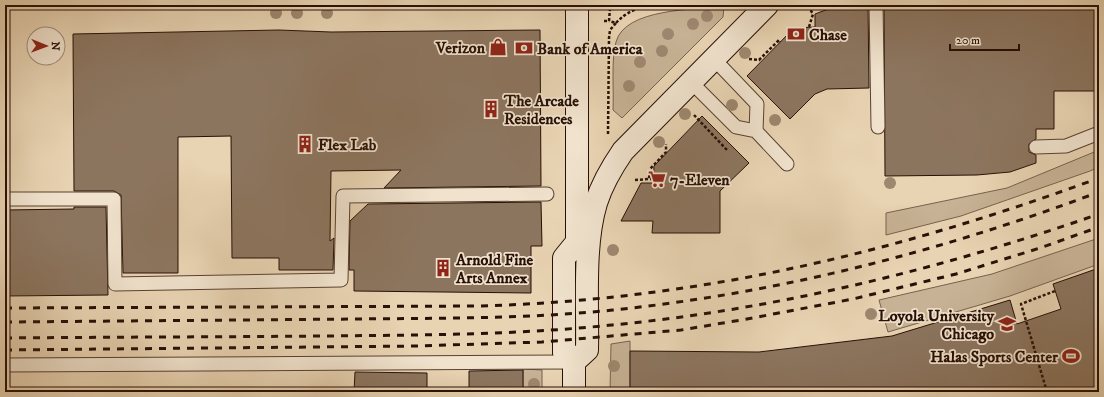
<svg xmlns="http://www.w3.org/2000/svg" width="1104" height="397" viewBox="0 0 1104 397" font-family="'IM FELL DW Pica',serif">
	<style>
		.green { fill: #c7b295; stroke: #78614e }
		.building { fill: #8c755f; stroke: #281006 }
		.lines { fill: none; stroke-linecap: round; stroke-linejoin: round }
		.service-casing { stroke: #584131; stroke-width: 15 }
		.secondary-casing { stroke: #281006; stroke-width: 24 }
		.path { stroke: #281006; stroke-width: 2.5; stroke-dasharray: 3 2; stroke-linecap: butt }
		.service { stroke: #f0e2cd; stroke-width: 13 }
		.secondary { stroke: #f0e2cd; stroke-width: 22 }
		.rail { stroke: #281006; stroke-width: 3; stroke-dasharray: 7 7; stroke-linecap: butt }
		.tree { fill: #9d876f }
		.labels { text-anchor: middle; stroke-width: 3.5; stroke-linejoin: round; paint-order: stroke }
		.poi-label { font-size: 16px; font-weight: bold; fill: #281006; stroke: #f0e2cd; text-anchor: start }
	</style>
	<rect width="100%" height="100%" fill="#e8d3b2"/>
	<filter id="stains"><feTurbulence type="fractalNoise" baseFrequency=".005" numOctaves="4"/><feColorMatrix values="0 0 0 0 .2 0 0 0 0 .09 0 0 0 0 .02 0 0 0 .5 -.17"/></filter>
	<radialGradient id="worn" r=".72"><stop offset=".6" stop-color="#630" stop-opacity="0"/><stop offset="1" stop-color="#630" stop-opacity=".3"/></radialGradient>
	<!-- green -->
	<path class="green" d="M724,6L723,17L622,118L613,110C614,93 611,57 616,42C625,8 695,10 724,6Z
		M1099,150V167L1090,171L961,216L886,235V213L1007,188Z
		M1099,238V264L1010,296L888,332L879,300L992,274Z
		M630,341V392H610L611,344Z
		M523,369L542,370V392H523Z"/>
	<!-- building -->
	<path class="building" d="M839,5H868L869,88L827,89L815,94L790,119L747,76L794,28L815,27V14Z
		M884,5H1099V91H1054V129H1036V139L1029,144V152L1036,155V163L1010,172L977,175L885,176Z
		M279,30L331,32L540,30L541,186L384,188L401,170L331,171L330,241L334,238L333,270H279V258H232L231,136L178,137V273H123L121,195L114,191H74L73,34Z
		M702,116L749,163L720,191V233H652L653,221H621L641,183H653L654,166Z
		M541,202L542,246H531V293L354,291V270H349L350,221L368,204Z
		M74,207H106L108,295L5,296V210L74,209Z
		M1099,268V392H630V351L759,352L892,336L1010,300L1017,324L1061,309L1053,284Z
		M523,370V392H469V371Z
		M355,372L427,373V392H354Z"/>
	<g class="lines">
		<!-- service casing -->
		<g class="service-casing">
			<path id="service" d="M876,5L878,127
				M713,58L757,104L756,131
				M690,81L736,127L756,131L787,164
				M1036,147L1066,146L1099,133
				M5,199H114L115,284L341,280L343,196L547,194
				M5,365L574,362"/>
		</g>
		<!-- secondary casing -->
		<g class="secondary-casing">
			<path id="secondary" d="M577,5V242L580,247
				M574,362L587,350C588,305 583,246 596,203C602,184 612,167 623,151L767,5
				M574,392V362L564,353V258L577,242"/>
		</g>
		<!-- path -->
		<path class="path" d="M808,6L813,14L809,27
			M604,21H609L610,8
			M616,23C627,11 639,7 655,5
			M749,59L759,60L779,40L780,42
			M694,115L727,150
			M608,134L609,38L610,30L616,23L609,21
			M653,179H649L650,169L666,152V144
			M635,180L649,179
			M1047,392L1021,304L1055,291"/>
		<!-- service -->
		<use href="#service" class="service"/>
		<!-- secondary -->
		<use href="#secondary" class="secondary"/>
		<!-- rail -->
		<path class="rail" d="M5,308L479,306C697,300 895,253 1099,178
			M5,322C122,321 239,320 356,319C442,318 528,319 613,310C780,293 942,251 1099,192
			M5,338C111,337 217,337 322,336C419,335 516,335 612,325C779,309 941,269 1099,214
			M5,350L417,346L542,342L681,330L747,319L853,299L956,274L1040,248L1099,227"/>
	</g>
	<!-- trees -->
	<g class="tree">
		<circle cx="276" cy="13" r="6"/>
		<circle cx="297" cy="13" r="6"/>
		<circle cx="327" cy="13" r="6"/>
		<circle cx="707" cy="16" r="6"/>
		<circle cx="693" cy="24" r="6"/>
		<circle cx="668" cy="34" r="6"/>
		<circle cx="662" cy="51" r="6"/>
		<circle cx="745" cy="53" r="6"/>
		<circle cx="640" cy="62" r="6"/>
		<circle cx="629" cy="86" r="6"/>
		<circle cx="732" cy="105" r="6"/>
		<circle cx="685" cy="114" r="6"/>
		<circle cx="775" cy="120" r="6"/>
		<circle cx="659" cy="142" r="6"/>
		<circle cx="890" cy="183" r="6"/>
		<circle cx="613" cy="250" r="6"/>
		<circle cx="871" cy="314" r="6"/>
		<circle cx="614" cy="366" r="6"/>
		<circle cx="534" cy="384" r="6"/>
	</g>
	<!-- icons -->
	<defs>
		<g id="bank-bare" transform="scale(1.38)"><path d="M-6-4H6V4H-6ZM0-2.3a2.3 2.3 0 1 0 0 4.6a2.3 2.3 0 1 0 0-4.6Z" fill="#8f2418" stroke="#f0e2cd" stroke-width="2.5" paint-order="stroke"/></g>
		<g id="shop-bare" transform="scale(1.38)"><path d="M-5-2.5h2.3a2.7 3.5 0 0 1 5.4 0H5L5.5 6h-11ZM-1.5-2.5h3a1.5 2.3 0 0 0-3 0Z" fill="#8f2418" stroke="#f0e2cd" stroke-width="2.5" paint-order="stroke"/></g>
		<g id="building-bare" transform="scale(1.38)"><path d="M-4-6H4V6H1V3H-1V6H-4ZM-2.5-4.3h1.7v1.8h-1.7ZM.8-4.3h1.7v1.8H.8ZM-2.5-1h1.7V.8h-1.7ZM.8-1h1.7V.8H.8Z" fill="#8f2418" stroke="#f0e2cd" stroke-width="2.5" paint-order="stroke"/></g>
		<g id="supermarket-bare" transform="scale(1.38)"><path d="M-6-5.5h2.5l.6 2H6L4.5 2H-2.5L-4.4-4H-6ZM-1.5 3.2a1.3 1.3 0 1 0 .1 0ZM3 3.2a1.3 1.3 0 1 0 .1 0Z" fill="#8f2418" stroke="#f0e2cd" stroke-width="2.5" paint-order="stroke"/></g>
		<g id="university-bare" transform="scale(1.38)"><path d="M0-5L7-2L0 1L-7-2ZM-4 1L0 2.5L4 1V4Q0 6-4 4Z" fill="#8f2418" stroke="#f0e2cd" stroke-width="2.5" paint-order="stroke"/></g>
		<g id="stadium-bare" transform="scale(1.38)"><path d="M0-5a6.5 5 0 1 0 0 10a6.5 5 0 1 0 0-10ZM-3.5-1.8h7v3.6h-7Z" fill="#8f2418" stroke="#f0e2cd" stroke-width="2.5" paint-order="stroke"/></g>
	</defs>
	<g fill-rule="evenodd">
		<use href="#bank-bare" x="796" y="34"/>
		<use href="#shop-bare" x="498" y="47"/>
		<use href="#bank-bare" x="524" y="48"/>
		<use href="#building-bare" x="491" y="109"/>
		<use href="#building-bare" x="305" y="144"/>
		<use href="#supermarket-bare" x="657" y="179"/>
		<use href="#building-bare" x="443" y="268"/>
		<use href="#university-bare" x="1007" y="324"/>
		<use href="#stadium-bare" x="1071" y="356"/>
	</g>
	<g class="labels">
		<!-- poi labels -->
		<g class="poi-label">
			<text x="809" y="40">Chase</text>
			<text x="485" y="53" text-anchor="end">Verizon</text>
			<text x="537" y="54">Bank of America</text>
			<text x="504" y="106">The Arcade<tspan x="504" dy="18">Residences</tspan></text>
			<text x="318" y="150">Flex Lab</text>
			<text x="670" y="185">7-Eleven</text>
			<text x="456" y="265">Arnold Fine<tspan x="456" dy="18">Arts Annex</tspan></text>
			<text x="994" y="321" text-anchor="end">Loyola University<tspan x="994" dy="18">Chicago</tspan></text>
			<text x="1058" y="362" text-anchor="end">Halas Sports Center</text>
		</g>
	</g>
	<!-- margin -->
	<rect width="1104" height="397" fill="none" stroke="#e8d3b2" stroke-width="20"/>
	<rect x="6" y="6" width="1092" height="385" fill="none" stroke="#281006" stroke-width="2"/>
	<rect x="10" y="10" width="1084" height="377" fill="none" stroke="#281006"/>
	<!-- north arrow -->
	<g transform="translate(46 46) rotate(91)"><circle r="19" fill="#f0e2cd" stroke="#a08e7d"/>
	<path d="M0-3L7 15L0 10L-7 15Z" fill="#8f2418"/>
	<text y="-6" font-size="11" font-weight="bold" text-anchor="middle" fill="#281006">N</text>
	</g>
	<!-- scale -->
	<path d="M950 44v6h69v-6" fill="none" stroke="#281006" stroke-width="2"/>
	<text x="956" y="44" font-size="12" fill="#281006" stroke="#f0e2cd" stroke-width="3" paint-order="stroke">20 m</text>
	<rect width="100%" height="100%" filter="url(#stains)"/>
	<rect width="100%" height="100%" fill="url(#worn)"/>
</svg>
